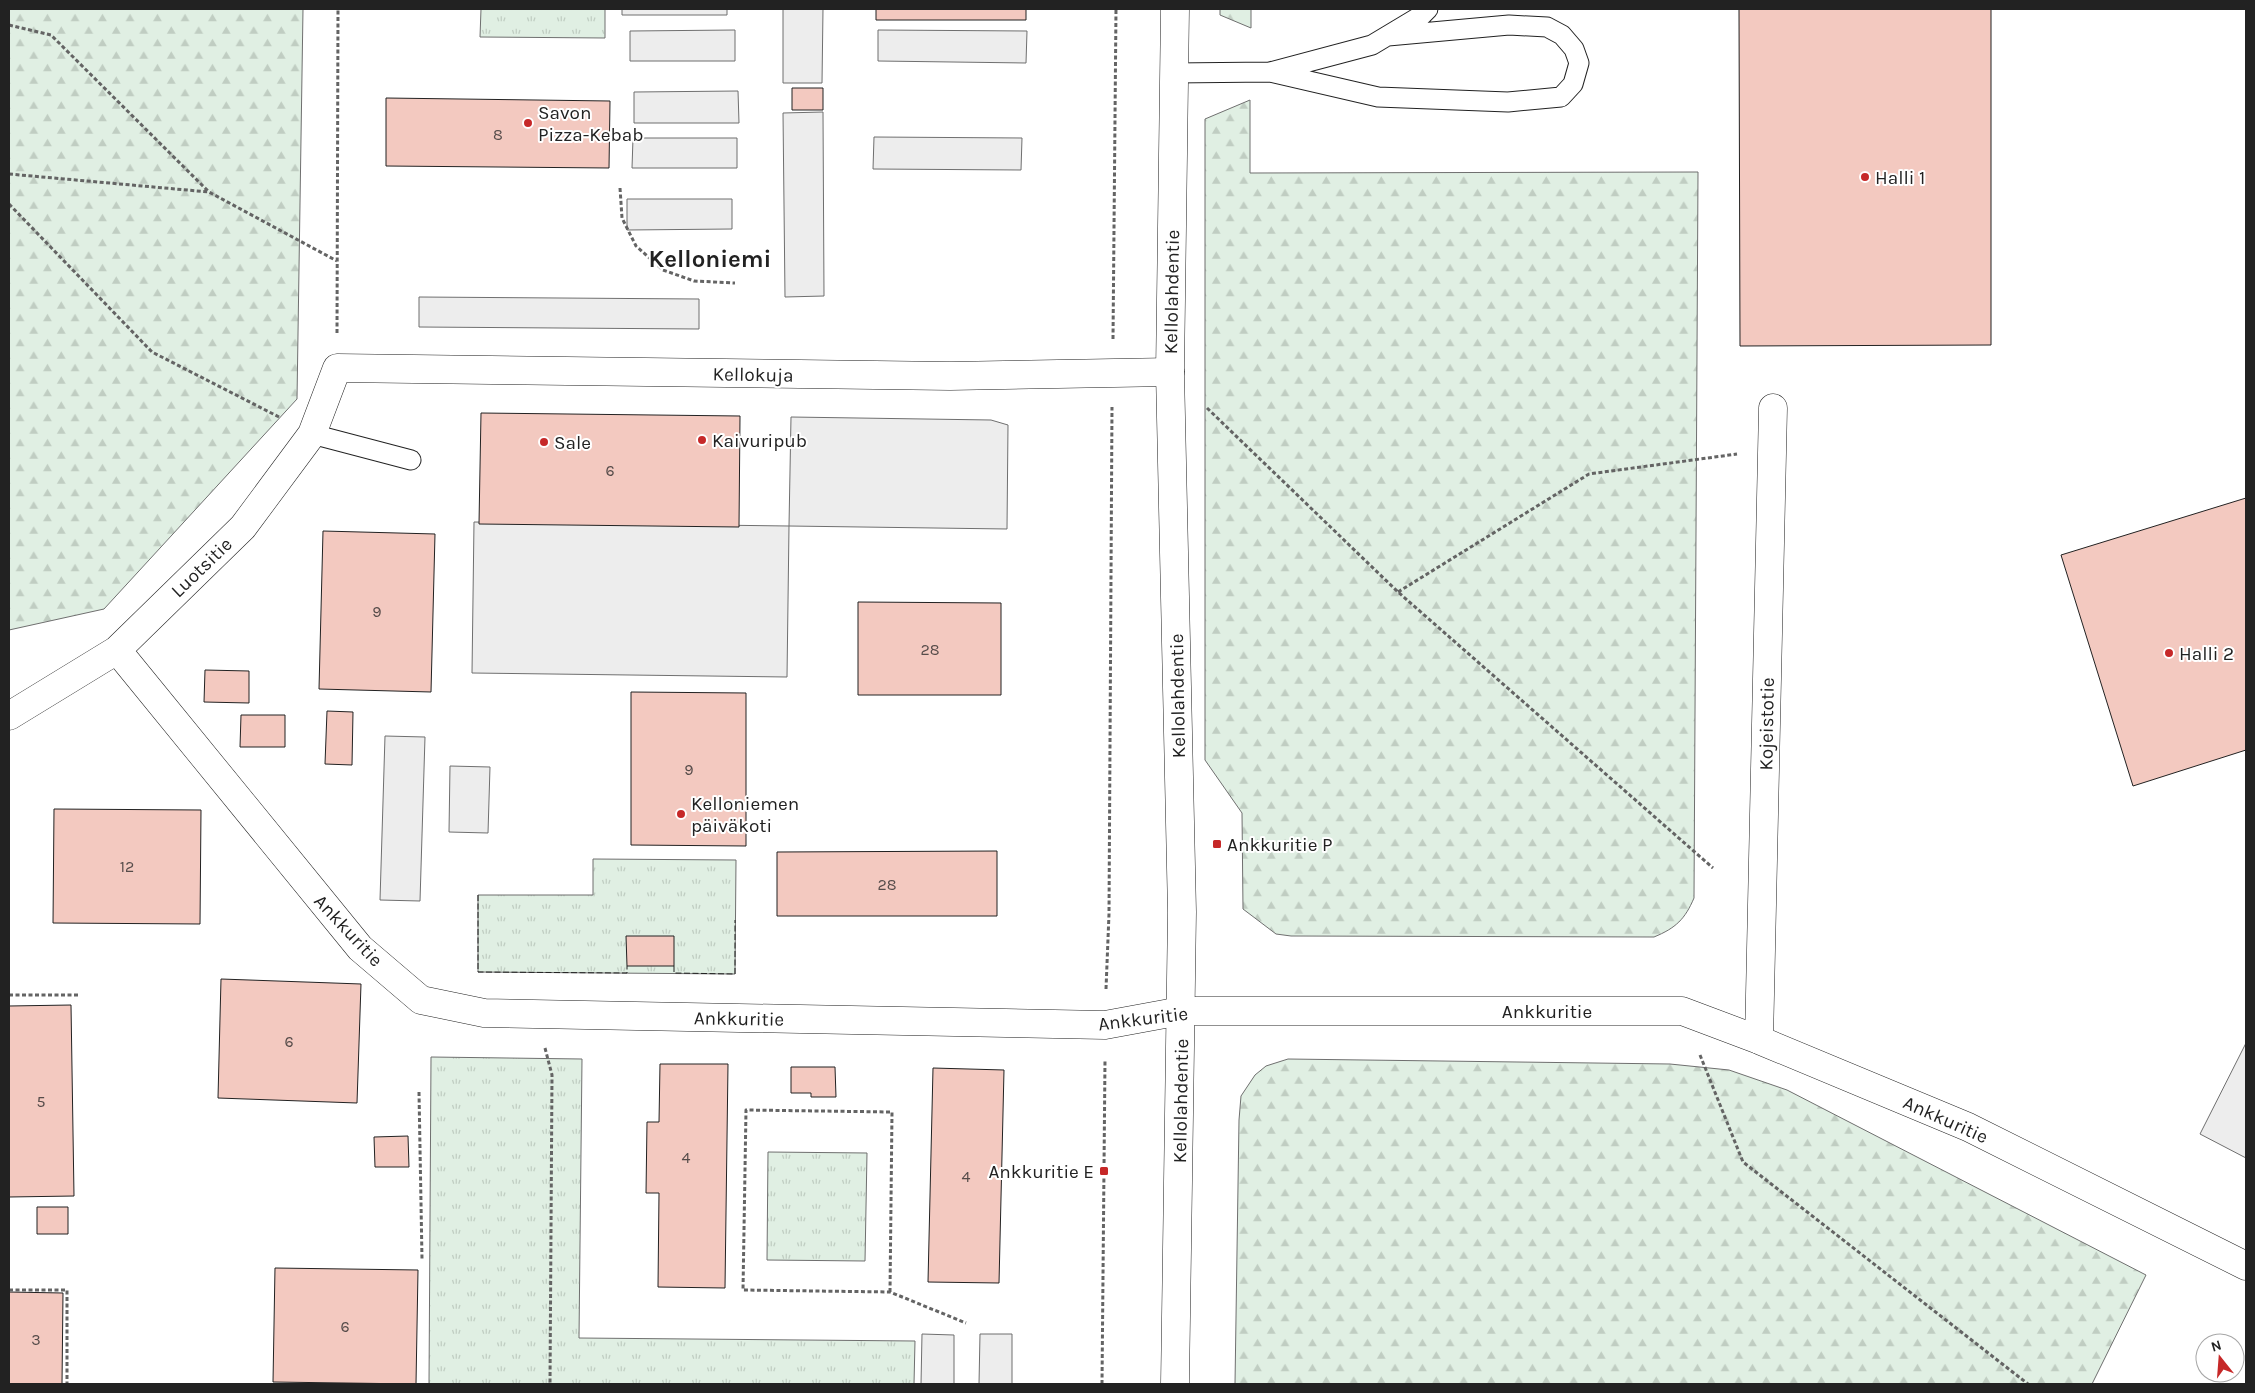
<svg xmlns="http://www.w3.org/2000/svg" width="2255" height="1393" viewBox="0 0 2255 1393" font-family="Karla,sans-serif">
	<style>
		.forest { fill: url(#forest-firs); stroke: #6f6f6f }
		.park { fill: url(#park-tufts); stroke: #6f6f6f }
		.parking { fill: #ededed; stroke: #6f6f6f }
		.building { fill: #f3c9c0; stroke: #222 }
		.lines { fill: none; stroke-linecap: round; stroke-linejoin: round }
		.service-casing { stroke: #222; stroke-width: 21 }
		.minor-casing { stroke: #222; stroke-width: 29 }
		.tertiary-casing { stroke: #222; stroke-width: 29 }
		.path { stroke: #646464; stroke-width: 3; stroke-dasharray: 4 2.5; stroke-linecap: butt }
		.service { stroke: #fff; stroke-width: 19 }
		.minor { stroke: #fff; stroke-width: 28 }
		.tertiary { stroke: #fff; stroke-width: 28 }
		.fence { stroke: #222; stroke-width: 1; stroke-dasharray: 6 2.5; stroke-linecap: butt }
		.poi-dot { fill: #c62828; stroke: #fff; stroke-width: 2 }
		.labels { text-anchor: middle; stroke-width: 4; stroke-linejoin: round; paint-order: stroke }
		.number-label { font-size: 16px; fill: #564c4a }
		.poi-label { font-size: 19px; fill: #222; stroke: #fff; text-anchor: start }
		.street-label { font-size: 19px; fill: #222; stroke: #fff }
		.district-label { font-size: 24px; font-weight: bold; fill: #222; stroke: #fff }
	</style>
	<defs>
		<pattern id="forest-firs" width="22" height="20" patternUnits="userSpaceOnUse" patternTransform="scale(1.25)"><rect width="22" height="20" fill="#e0efe3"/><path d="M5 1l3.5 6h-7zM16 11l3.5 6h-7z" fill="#c0cdc2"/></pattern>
		<pattern id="park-tufts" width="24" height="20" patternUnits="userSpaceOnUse" patternTransform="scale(1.25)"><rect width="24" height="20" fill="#e0efe3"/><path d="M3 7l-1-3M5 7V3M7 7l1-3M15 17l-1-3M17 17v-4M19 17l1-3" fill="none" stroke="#c0cdc2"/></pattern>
	</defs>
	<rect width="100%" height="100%" fill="#fff"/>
	<!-- forest -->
	<path class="forest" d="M9,9H303L297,399L104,609L9,630Z
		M1220,9H1251V28L1220,15Z
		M1250,100V173L1698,172L1694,898C1685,919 1676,928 1654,937L1291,936L1276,934L1243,909L1242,813L1205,760V119Z
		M1288,1059L1670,1064L1729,1070L1787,1090L2146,1275L2092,1384H1235L1239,1120L1241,1096L1255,1075L1266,1066Z"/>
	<!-- park -->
	<path class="park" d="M481,9H605V38L480,37Z
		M593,859L736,860L735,974L478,972V895H593Z
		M431,1057L582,1059L579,1338L915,1341L914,1384H429Z
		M768,1152L867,1153L865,1261L767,1260Z"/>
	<!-- parking -->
	<path class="parking" d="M622,9H727V15H622Z
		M783,9H823L822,83H783Z
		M735,30V61H630V31Z
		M878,30L1027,31L1026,63L878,61Z
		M738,91L739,123H634V92Z
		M823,112L824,296L785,297L783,113Z
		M874,137L1022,138L1021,170L873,169Z
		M633,138H737V168H632Z
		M627,199H732V229L627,230Z
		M419,297L699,299V329L419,327Z
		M791,417L991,420L1008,425L1007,529L789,526L787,677L472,673L474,522L789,526Z
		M385,736L425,737L420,901L380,900Z
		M450,766L490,767L488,833L449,832Z
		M2246,1043V1158L2200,1134Z
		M922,1334L954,1335V1384H921Z
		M980,1334H1012V1384H979Z"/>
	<!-- building -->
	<path class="building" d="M876,9H1026V20H876Z
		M1739,9H1991V345L1740,346Z
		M792,88H823V110H792Z
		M386,98L610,101L609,168L386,166Z
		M481,413L740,416L739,527L479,524Z
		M2246,498V750L2133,786L2061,555Z
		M323,531L435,534L431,692L319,689Z
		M858,602L1001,603V695H858Z
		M205,670L249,671V703L204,702Z
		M631,692L746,693V846L631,845Z
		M327,711L353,712L352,765L325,764Z
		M241,715H285V747H240Z
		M54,809L201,810L200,924L53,923Z
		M997,851V916H777V852Z
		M626,936H674V966H627Z
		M221,979L361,984L357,1103L218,1098Z
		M71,1005L74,1196L9,1197V1006Z
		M660,1064H728L725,1288L658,1287L659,1193H646L647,1122H659Z
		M791,1067H835L836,1097H811V1093H791Z
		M933,1068L1004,1070L999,1283L928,1282Z
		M408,1136L409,1167H375L374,1137Z
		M37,1207H68V1234H37Z
		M275,1268L418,1270L416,1384L273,1382Z
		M9,1292L63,1293L62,1384H9Z"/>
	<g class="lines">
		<!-- service casing -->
		<g class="service-casing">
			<path id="service" d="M1270,72L1378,97L1508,102L1561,97L1573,84L1579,63L1574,49L1562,35L1547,27L1509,25L1388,36
				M1173,73L1270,72L1372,45L1422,15L1428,9
				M312,434L411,460"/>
		</g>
		<!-- minor casing -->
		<g class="minor-casing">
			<path id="minor" d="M117,650L360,948L421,1000L484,1013L1105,1025L1181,1011H1682L1759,1040L1968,1127L2246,1266
				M9,716L117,650L243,527L312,434L337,368L950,376L1170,372
				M1759,1040L1773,408"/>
		</g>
		<!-- tertiary casing -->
		<g class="tertiary-casing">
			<path id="tertiary" d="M1175,9L1170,372L1182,912L1175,1384"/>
		</g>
		<!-- path -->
		<path class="path" d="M9,25L51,35L208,191
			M9,174L209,192L337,261
			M620,188L622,218L636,246L663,270L694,281L735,283
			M9,204L152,352L281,418
			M337,333L338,9
			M1113,339L1116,9
			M1207,408L1398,592L1713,868
			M1398,592L1589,474L1737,454
			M1106,989L1109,914L1112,407
			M9,995H80
			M545,1048L552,1075L550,1384
			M1700,1055L1743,1162L2028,1384
			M419,1092L422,1259
			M9,1290H67V1384
			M890,1292L892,1112L746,1110L743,1290L890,1292L966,1323
			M1102,1384L1105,1060"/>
		<!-- service -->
		<use href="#service" class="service"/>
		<!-- minor -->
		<use href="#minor" class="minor"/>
		<!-- tertiary -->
		<use href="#tertiary" class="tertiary"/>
		<!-- fence -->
		<path class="fence" d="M478,895V972L627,973V966
			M674,966V973L735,974V920"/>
	</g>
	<!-- markers -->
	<g class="poi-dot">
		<circle cx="528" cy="123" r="5"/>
		<circle cx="1865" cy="177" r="5"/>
		<circle cx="702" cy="440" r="5"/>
		<circle cx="544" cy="442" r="5"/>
		<circle cx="2169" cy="653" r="5"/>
		<circle cx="681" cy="814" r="5"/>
		<rect x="1212" y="839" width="10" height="10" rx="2.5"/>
		<rect x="1099" y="1166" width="10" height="10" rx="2.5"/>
	</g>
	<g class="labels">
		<!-- number labels -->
		<g class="number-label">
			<text x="498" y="140">8</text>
			<text x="610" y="476">6</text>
			<text x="377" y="617">9</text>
			<text x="930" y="655">28</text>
			<text x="689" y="775">9</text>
			<text x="127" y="872">12</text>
			<text x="887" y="890">28</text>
			<text x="289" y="1047">6</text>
			<text x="41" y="1107">5</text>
			<text x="686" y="1163">4</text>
			<text x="966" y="1182">4</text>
			<text x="345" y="1332">6</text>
			<text x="36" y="1345">3</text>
		</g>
		<!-- poi labels -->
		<g class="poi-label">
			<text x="538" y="119">Savon<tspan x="538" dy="22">Pizza-Kebab</tspan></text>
			<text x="1875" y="184">Halli 1</text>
			<text x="712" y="447">Kaivuripub</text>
			<text x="554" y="449">Sale</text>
			<text x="2179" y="660">Halli 2</text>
			<text x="691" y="810">Kelloniemen<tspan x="691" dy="22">päiväkoti</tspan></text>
			<text x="1227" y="851">Ankkuritie P</text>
			<text x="1094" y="1178" text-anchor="end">Ankkuritie E</text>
		</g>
		<!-- street labels -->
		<g class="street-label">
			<text transform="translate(1171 292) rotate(-89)" y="7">Kellolahdentie</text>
			<text transform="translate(753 374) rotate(1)" y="7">Kellokuja</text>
			<text transform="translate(201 567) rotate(-44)" y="7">Luotsitie</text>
			<text transform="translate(1177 696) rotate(-91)" y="7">Kellolahdentie</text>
			<text transform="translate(1766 724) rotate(-89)" y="7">Kojeistotie</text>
			<text transform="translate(349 930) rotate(47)" y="7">Ankkuritie</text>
			<text x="1547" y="1018">Ankkuritie</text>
			<text transform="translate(739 1018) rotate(1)" y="7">Ankkuritie</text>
			<text transform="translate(1143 1018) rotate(-7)" y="7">Ankkuritie</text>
			<text transform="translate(1180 1101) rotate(-89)" y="7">Kellolahdentie</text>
			<text transform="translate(1946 1119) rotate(24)" y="7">Ankkuritie</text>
		</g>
		<!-- district labels -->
		<g class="district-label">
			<text x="710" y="267">Kelloniemi</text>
		</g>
	</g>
	<!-- border -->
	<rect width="2255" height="1393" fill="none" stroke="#222222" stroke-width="20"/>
	<!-- north arrow -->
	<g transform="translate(2220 1358) rotate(343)"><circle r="24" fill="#ffffff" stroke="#a7a7a7"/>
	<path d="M0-4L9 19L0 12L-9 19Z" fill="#c62828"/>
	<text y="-8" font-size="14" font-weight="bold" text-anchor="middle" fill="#222222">N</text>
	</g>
</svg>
